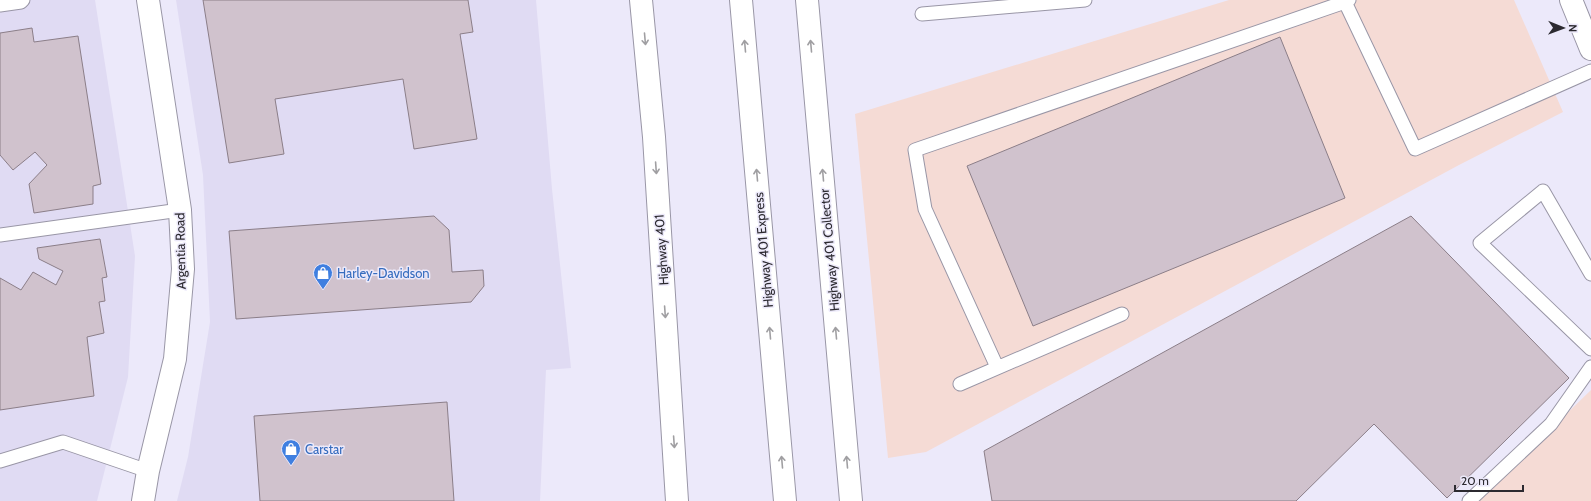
<svg xmlns="http://www.w3.org/2000/svg" width="1591" height="501" viewBox="0 0 1591 501" font-family="Cabin,sans-serif">
	<style>
		.built { fill: #e0dbf3 }
		.industrial { fill: #f5dbd5 }
		.building { fill: #d0c2cd; stroke: #8b7e88 }
		.lines { fill: none; stroke-linecap: round; stroke-linejoin: round }
		.lane-casing { stroke: #9996a6; stroke-width: 15 }
		.secondary-casing { stroke: #9996a6; stroke-width: 24 }
		.highway-casing { stroke: #9996a6; stroke-width: 24 }
		.lane { stroke: #fff; stroke-width: 13 }
		.secondary { stroke: #fff; stroke-width: 22 }
		.highway { stroke: #fff; stroke-width: 22 }
		.oneway { stroke: #a09fa2 }
		.labels { text-anchor: middle; stroke-width: 3; stroke-linejoin: round; paint-order: stroke }
		.street-label { font-size: 13px; fill: #2c2a30; stroke: #ece9fa }
		.shop-label { font-size: 13px; fill: #366cbe; stroke: #ece9fa; text-anchor: start }
	</style>
	<rect width="100%" height="100%" fill="#ece9fa"/>
	<!-- built -->
	<path class="built" d="M0,0H95L135,256L128,377L97,501H0Z
		M176,0H536L552,189L571,368L546,370L540,501H177L188,457L210,322L203,175Z"/>
	<!-- industrial -->
	<path class="industrial" d="M1229,0H1514L1563,112L1459,165L926,452L888,458L855,114Z
		M1591,390V501H1477Z"/>
	<!-- building -->
	<path class="building" d="M203,0H468L473,32L460,34L477,139L414,149L403,79L275,99L284,154L229,163Z
		M32,28L34,42L78,36L101,184L93,186V204L34,213L29,184L47,165L35,152L13,170L0,155V33Z
		M1280,37L1345,198L1033,326L967,166Z
		M434,216L449,230L452,272L483,270L484,286L471,302L236,319L229,231Z
		M1411,216L1569,378L1447,498L1374,424L1296,501H992L984,451Z
		M100,239L107,277L102,278L105,301L99,302L104,333L87,337L94,396L0,410V278L21,290L33,272L56,285L63,271L39,259L37,248Z
		M447,402L454,501H260L254,416Z"/>
	<g class="lines">
		<!-- lane casing -->
		<g class="lane-casing">
			<path id="lane" d="M1349,0L1345,2L1415,149L1591,71
				M0,5L21,2L23,0
				M922,14L1085,0
				M0,235L180,210
				M1591,274L1543,191L1480,243L1591,349
				M997,367L925,209L915,150L1345,2
				M960,384L1122,314
				M0,461L63,442L148,471
				M1469,501L1551,424L1591,367"/>
		</g>
		<!-- secondary casing -->
		<g class="secondary-casing">
			<path id="secondary" d="M1571,0L1591,49
				M143,501L148,471L175,359L183,269L180,210L148,0"/>
		</g>
		<!-- highway casing -->
		<g class="highway-casing">
			<path id="highway" d="M641,0L654,137L677,501
				M741,0L785,501
				M807,0L851,501"/>
		</g>
		<!-- lane -->
		<use href="#lane" class="lane"/>
		<!-- secondary -->
		<use href="#secondary" class="secondary"/>
		<!-- highway -->
		<use href="#highway" class="highway"/>
	</g>
	<!-- one-way arrows -->
	<defs><path id="oneway-shaft" d="M-6 0H5M1.5-3L5.5 0L1.5 3" fill="none" stroke-width="1.6" stroke-linecap="round" stroke-linejoin="round"/></defs>
	<g class="oneway">
		<use href="#oneway-shaft" transform="translate(645 39) rotate(85)"/>
		<use href="#oneway-shaft" transform="translate(745 46) rotate(-95)"/>
		<use href="#oneway-shaft" transform="translate(811 46) rotate(-95)"/>
		<use href="#oneway-shaft" transform="translate(656 168) rotate(86)"/>
		<use href="#oneway-shaft" transform="translate(757 175) rotate(-95)"/>
		<use href="#oneway-shaft" transform="translate(823 175) rotate(-95)"/>
		<use href="#oneway-shaft" transform="translate(665 312) rotate(86)"/>
		<use href="#oneway-shaft" transform="translate(770 333) rotate(-95)"/>
		<use href="#oneway-shaft" transform="translate(836 333) rotate(-95)"/>
		<use href="#oneway-shaft" transform="translate(674 442) rotate(86)"/>
		<use href="#oneway-shaft" transform="translate(782 462) rotate(-95)"/>
		<use href="#oneway-shaft" transform="translate(847 462) rotate(-95)"/>
	</g>
	<!-- icons -->
	<defs>
		<g id="shop-pin" transform="scale(1)"><path d="M0 17L-7.5 6A9.5 9.5 0 1 1 7.5 6Z" fill="#3f7fe0" stroke="#ece9fa"/><path d="M-5-2.5h2.3a2.7 3.5 0 0 1 5.4 0H5L5.5 6h-11ZM-1.5-2.5h3a1.5 2.3 0 0 0-3 0Z" fill="#fff"/></g>
	</defs>
	<g fill-rule="evenodd">
		<use href="#shop-pin" x="323" y="273"/>
		<use href="#shop-pin" x="291" y="449"/>
	</g>
	<g class="labels">
		<!-- street labels -->
		<g class="street-label">
			<text transform="translate(661 250) rotate(-94)" y="5">Highway 401</text>
			<text transform="translate(763 250) rotate(-95)" y="5">Highway 401 Express</text>
			<text transform="translate(829 250) rotate(-95)" y="5">Highway 401 Collector</text>
			<text transform="translate(180 251) rotate(-91)" y="5">Argentia Road</text>
		</g>
		<!-- shop labels -->
		<g class="shop-label">
			<text x="337" y="278">Harley-Davidson</text>
			<text x="305" y="454">Carstar</text>
		</g>
	</g>
	<!-- north arrow -->
	<g transform="translate(1563 28) rotate(91)" stroke="#ece9fa" stroke-width="3" paint-order="stroke">
	<path d="M0-3L7 15L0 10L-7 15Z" fill="#2c2a30"/>
	<text y="-6" font-size="11" font-weight="bold" text-anchor="middle" fill="#2c2a30">N</text>
	</g>
	<!-- scale -->
	<path d="M1455 485v6h68v-6" fill="none" stroke="#2c2a30" stroke-width="2"/>
	<text x="1461" y="485" font-size="12" fill="#2c2a30" stroke="#ece9fa" stroke-width="3" paint-order="stroke">20 m</text>
</svg>
